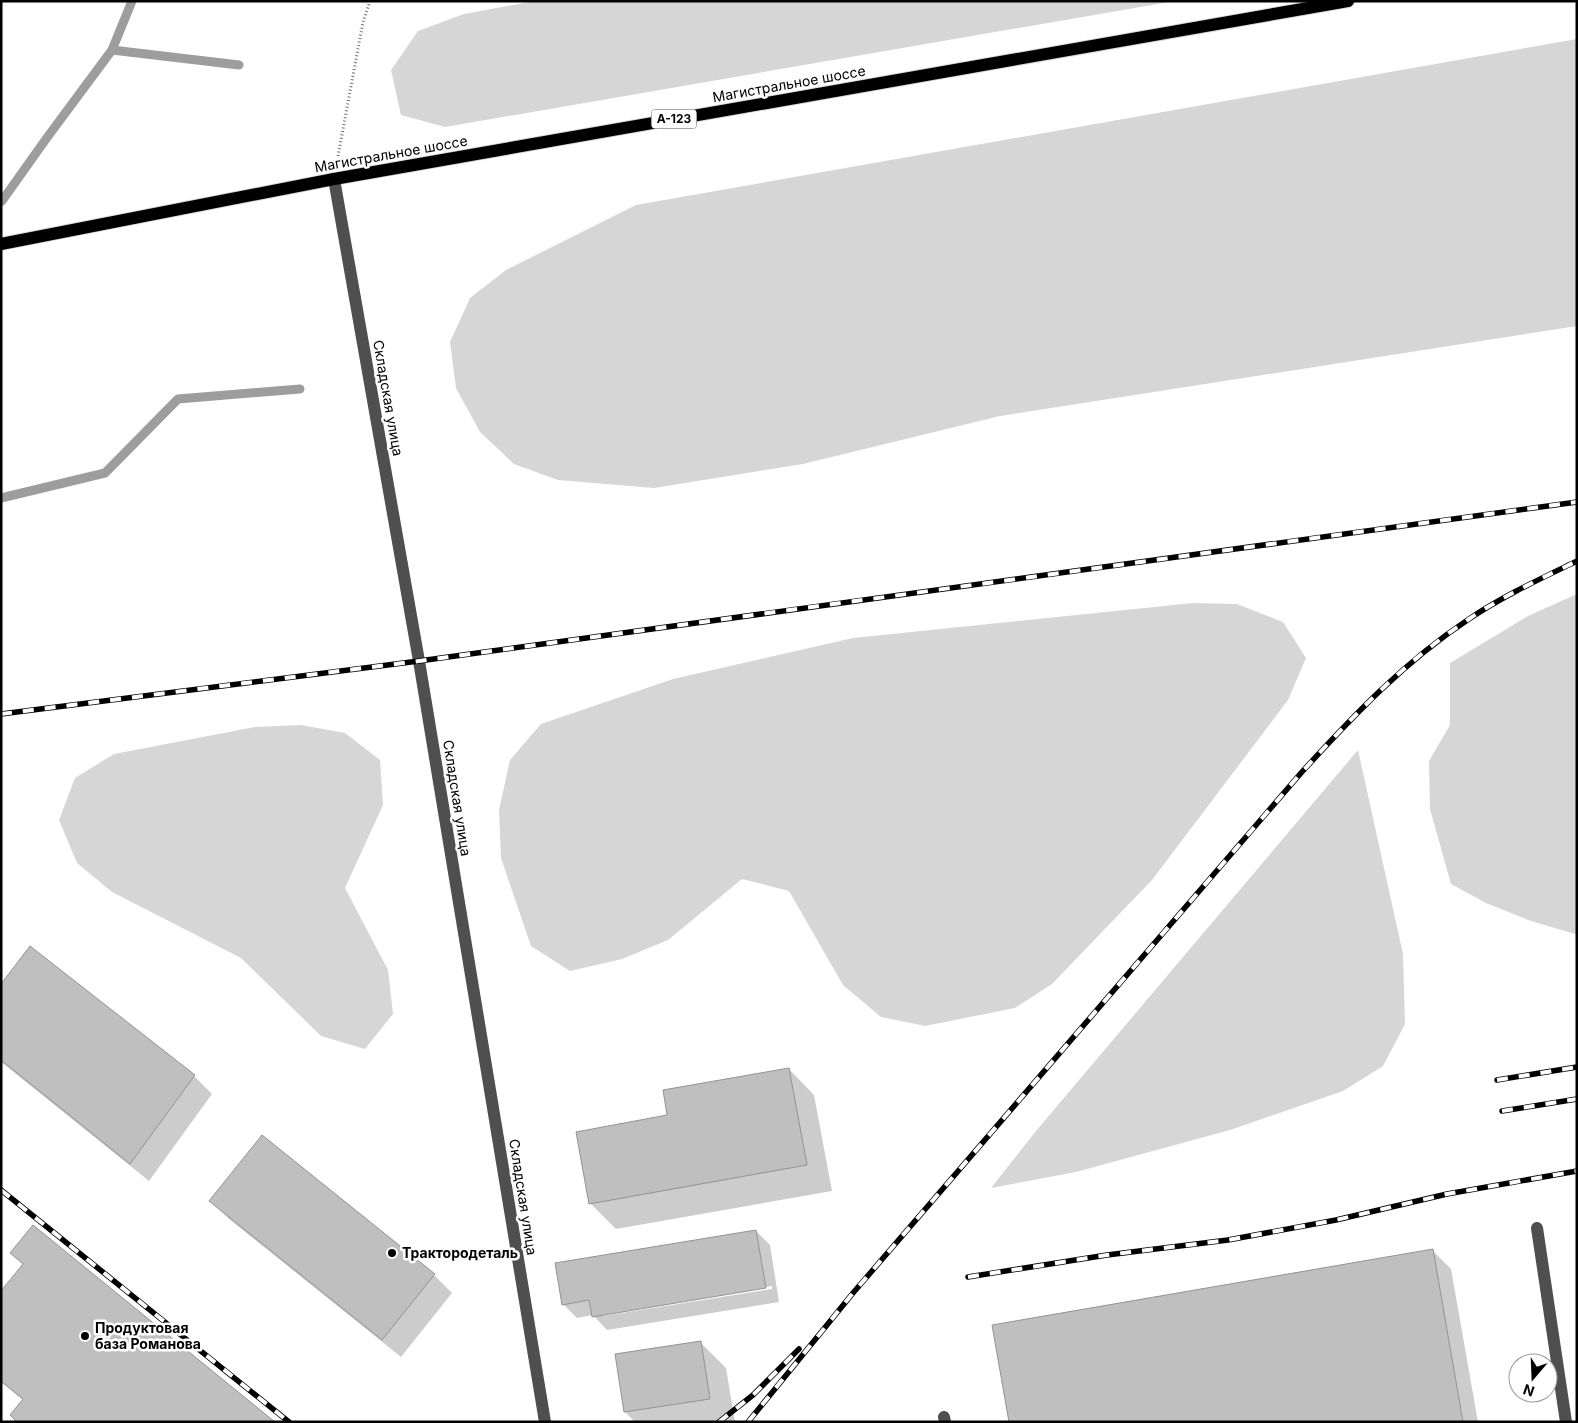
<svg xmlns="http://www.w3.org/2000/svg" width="1578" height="1423" viewBox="0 0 1578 1423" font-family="Inter,sans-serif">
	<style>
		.green { fill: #d6d6d6 }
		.shadow { fill: #0003; fill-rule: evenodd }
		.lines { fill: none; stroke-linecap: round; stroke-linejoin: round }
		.stream { stroke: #9d9d9d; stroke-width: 9 }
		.building { fill: #bfbfbf; stroke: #939393 }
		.major-casing { stroke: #dbdbdb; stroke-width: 14 }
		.path { stroke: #717171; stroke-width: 3; stroke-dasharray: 1 2.5; stroke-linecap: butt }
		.minor { stroke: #4f4f4f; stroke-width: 12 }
		.major { stroke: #000; stroke-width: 12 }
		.rail-casing { stroke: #000; stroke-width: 5.5 }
		.rail { stroke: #fff; stroke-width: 4; stroke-dasharray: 11; stroke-linecap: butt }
		.poi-dot { fill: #000; stroke: #fff; stroke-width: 2 }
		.labels { text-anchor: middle; stroke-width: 5; stroke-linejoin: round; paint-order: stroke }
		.shield { fill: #fff; stroke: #4c4c4c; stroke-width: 1 }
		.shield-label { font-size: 12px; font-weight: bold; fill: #000 }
		.street-label { font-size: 14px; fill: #000; stroke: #fff }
		.poi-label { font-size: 14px; font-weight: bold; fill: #000; stroke: #fff; text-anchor: start }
	</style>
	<rect width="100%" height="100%" fill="#fff"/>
	<!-- green -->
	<path class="green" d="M535,1H1175L445,127L401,115L391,70L418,31L464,14Z
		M1577,39V326L1000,416L803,464L654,488L558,480L514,464L480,432L456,388L450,342L470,298L506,270L636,205Z
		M1577,594V934H1575L1531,921L1486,903L1451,884L1430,809L1429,761L1450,725V663L1528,616Z
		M1193,603L1237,604L1283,622L1306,658L1288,700L1152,880L1052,984L1015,1008L925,1026L881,1017L843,985L789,891L742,879L668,940L622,959L570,971L531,946L501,858L499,810L510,760L541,724L673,679L853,638Z
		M301,725L345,733L380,760L383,805L345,888L388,970L393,1014L365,1049L321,1036L241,958L112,892L77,863L59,820L75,778L114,754L255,727Z
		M1358,750L1403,954L1405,1024L1383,1066L1343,1091L1230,1130L1076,1172L991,1188L1036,1131Z"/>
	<!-- shadow -->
	<path class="shadow" d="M30,948L194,1076L212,1094L149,1181L1,1062V986Z
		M789,1069L814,1095L832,1191L616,1229L590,1203L669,1116Z
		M263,1137L434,1275L452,1293L401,1357L229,1219L211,1201Z
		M756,1231L770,1245L779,1302L607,1330L593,1315L577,1318L563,1304ZM772,1286V1289L603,1316V1314Z
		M1433,1251L1451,1269L1478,1422H1011Z
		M12,1253L273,1422L24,1401L1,1382V1293L24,1265Z
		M700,1342L726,1368L735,1422H635L625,1412Z"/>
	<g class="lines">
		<!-- stream -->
		<path class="stream" d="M112,50L132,1
			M2,201L46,139L112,50L239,65
			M1,498L105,473L178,399L300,389"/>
	</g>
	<!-- building -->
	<path class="building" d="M30,946L195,1075L130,1164L1,1060V984Z
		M789,1068L807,1165L589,1204L576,1132L667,1115L663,1090Z
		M262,1135L435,1274L382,1340L209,1201Z
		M33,1225L275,1422H17L10,1415L23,1399L1,1381V1291L23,1264L10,1253Z
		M756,1230L766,1288L592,1317L589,1300L562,1305L555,1263Z
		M1433,1249L1463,1422H1009L992,1325Z
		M701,1341L710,1399L624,1412L615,1354Z"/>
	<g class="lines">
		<!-- major casing -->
		<g class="major-casing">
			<path id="major" d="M1,244L334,179L1348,1"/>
		</g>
		<!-- path -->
		<path class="path" d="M338,156L363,22L370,1"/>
		<!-- minor -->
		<path class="minor" d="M334,179L419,661L545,1422
			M1537,1228L1566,1422
			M944,1417L945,1422"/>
		<!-- major -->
		<use href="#major" class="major"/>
		<!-- rail casing -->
		<g class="rail-casing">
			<path id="rail" d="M1,714L419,661L1577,502
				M1497,1080L1577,1067
				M1502,1111L1577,1099
				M1,1190L289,1422
				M968,1277L1107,1255L1228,1240L1336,1220L1447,1194L1577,1171
				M719,1422L753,1395L799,1349
				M748,1422L853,1293L1301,773C1353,716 1404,662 1469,619C1503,596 1540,579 1577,561"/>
		</g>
		<!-- rail -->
		<use href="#rail" class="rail"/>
	</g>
	<!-- markers -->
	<g class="poi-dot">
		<circle cx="392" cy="1253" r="5"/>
		<circle cx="85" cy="1336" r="5"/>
	</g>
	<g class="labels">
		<!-- shield labels -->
		<rect class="shield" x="651.5" y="109.5" width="45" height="19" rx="4"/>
		<g class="shield-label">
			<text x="674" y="123">А-123</text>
		</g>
		<!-- street labels -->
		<g class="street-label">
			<text transform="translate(789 84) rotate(-10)" y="5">Магистральное шоссе</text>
			<text transform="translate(391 154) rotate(-10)" y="5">Магистральное шоссе</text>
			<text transform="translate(388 398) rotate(80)" y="5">Складская улица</text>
			<text transform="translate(457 798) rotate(81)" y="5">Складская улица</text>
			<text transform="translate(523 1197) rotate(81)" y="5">Складская улица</text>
		</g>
		<!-- poi labels -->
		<g class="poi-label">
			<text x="402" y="1258">Трактородеталь</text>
			<text x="95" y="1333">Продуктовая<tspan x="95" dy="16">база Романова</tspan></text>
		</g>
	</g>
	<!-- border -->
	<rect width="1578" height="1423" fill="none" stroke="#000000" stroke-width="5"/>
	<!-- north arrow -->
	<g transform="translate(1533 1378) rotate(199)"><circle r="24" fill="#ffffff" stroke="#999999"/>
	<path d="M0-4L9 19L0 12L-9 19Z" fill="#000000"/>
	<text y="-8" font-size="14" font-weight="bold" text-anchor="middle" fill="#000000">N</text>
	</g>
</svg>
